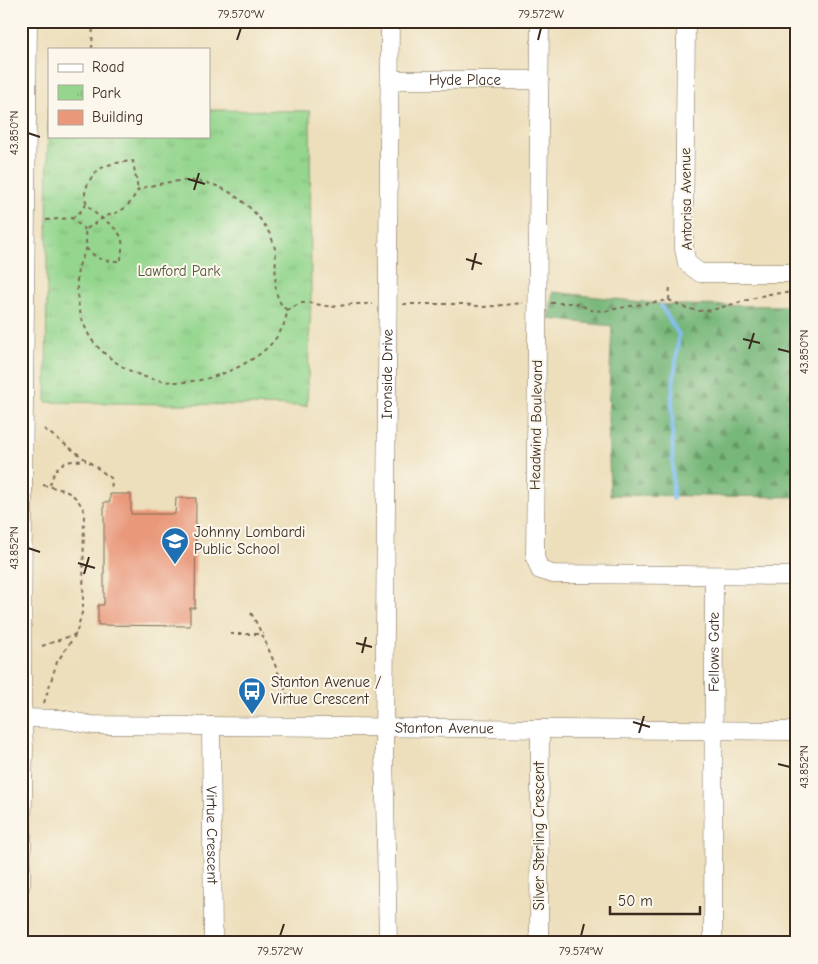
<svg xmlns="http://www.w3.org/2000/svg" width="818" height="964" viewBox="0 0 818 964" font-family="'Comic Neue',sans-serif">
	<style>
		.forest { fill: url(#forest-firs); stroke: #59704c }
		.park { fill: url(#park-tufts); stroke: #688056 }
		.lines { fill: none; stroke-linecap: round; stroke-linejoin: round }
		.stream { stroke: #81bdf3; stroke-width: 4 }
		.building { fill: #e9987a }
		.minor-casing { stroke: #796955; stroke-width: 19 }
		.path { stroke: #796955; stroke-width: 2; stroke-dasharray: 4 4; stroke-linecap: butt }
		.minor { stroke: #fff; stroke-width: 18 }
		.ticks { fill: none; stroke: #3b2a1e; stroke-width: 2 }
		.labels { text-anchor: middle; stroke-width: 4; stroke-linejoin: round; paint-order: stroke }
		.street-label { font-size: 15px; fill: #3b2a1e; stroke: #fbf7ec }
		.park-label { font-size: 15px; fill: #51553a; stroke: #fbf7ec }
		.poi-label { font-size: 15px; fill: #3b2a1e; stroke: #fbf7ec; text-anchor: start }
		.neatline { fill: none; stroke: #3b2a1e; stroke-width: 2 }
		.ticks-label { font-size: 12px; text-anchor: middle; fill: #3b2a1e }
	</style>
	<defs>
		<pattern id="forest-firs" width="22" height="20" patternUnits="userSpaceOnUse" patternTransform="scale(1.25)"><rect width="22" height="20" fill="#77b779"/><path d="M5 1l3.5 6h-7zM16 11l3.5 6h-7z" fill="#639563"/></pattern>
		<pattern id="park-tufts" width="24" height="20" patternUnits="userSpaceOnUse" patternTransform="scale(1.25)"><rect width="24" height="20" fill="#94d68e"/><path d="M3 7l-1-3M5 7V3M7 7l1-3M15 17l-1-3M17 17v-4M19 17l1-3" fill="none" stroke="#80b87a"/></pattern>
	</defs>
	<rect width="100%" height="100%" fill="#fbf7ec"/>
	<filter id="ink" filterUnits="userSpaceOnUse"><feTurbulence type="fractalNoise" baseFrequency=".02" numOctaves="2"/><feDisplacementMap in="SourceGraphic" scale="10" xChannelSelector="R" yChannelSelector="G"/><feConvolveMatrix kernelMatrix="1 2 1 2 8 2 1 2 1" color-interpolation-filters="sRGB"/></filter>
	<filter id="wash" filterUnits="userSpaceOnUse"><feTurbulence type="fractalNoise" baseFrequency=".0096" numOctaves="4" result="noise"/><feDisplacementMap in="SourceGraphic" scale="20" xChannelSelector="R" yChannelSelector="G"/><feGaussianBlur stdDeviation="1.12" result="paint"/><feColorMatrix in="noise" values="0 0 0 0 0 0 0 0 0 0 0 0 0 0 0 0 0 1.4 0 .05"/><feComposite in="paint" operator="in"/></filter>
	<g filter="url(#wash)">
		<rect width="100%" height="100%" fill="#eddfbc"/>
		<!-- forest -->
		<path class="forest" d="M553,292L670,305L797,306V497L610,495L608,417L612,326L549,319Z"/>
		<!-- park -->
		<path class="park" d="M48,107L49,136H209V110L310,111L311,298L307,406L46,402Z"/>
		<g class="lines">
			<!-- stream -->
			<path class="stream" d="M661,306L679,335L672,396L673,499"/>
		</g>
		<g id="blocks">
			<!-- building -->
			<path class="building" d="M110,494H131V514H175L176,498H196L195,608H190V626L98,625V605H104V502H110Z"/>
		</g>
	</g>
	<g filter="url(#ink)">
		<use href="#blocks" fill-opacity="0" stroke="#796955" stroke-width="1"/>
		<g class="lines">
			<!-- minor casing -->
			<g class="minor-casing">
				<g id="minor">
					<path d="M540,21L535,557L540,570L553,574L797,576"/>
					<path d="M686,21L684,249L687,263L700,273H797"/>
					<path id="s1" d="M390,80H540"/>
					<path id="s2" d="M21,718L61,719L92,725L797,731"/>
					<path id="s3" d="M211,726L213,940L215,943"/>
					<path d="M540,729L539,938L540,943"/>
					<path d="M21,885L24,748L22,698L23,495L28,21"/>
					<path id="s4" d="M388,943L384,749L390,21"/>
					<path id="s5" d="M713,943L714,576"/>
				</g>
			</g>
			<!-- path -->
			<path class="path" d="M92,49L93,21
				M72,218L80,212L86,204
				M46,220L72,218L85,230
				M86,248C99,261 103,261 121,261C121,253 124,244 121,237C111,216 71,212 90,180C100,163 115,163 133,161L138,190
				M669,300L670,286
				M551,303H576L591,310L605,311L636,305L669,300L686,308L699,311L712,310L769,294L797,292
				M403,304H464L484,307L523,303
				M287,310C269,297 278,268 275,249C272,234 262,220 252,210C217,176 187,176 142,188L138,190L130,203L121,211L106,216L85,230C85,235 87,243 86,249C84,255 80,261 78,270C75,288 78,312 86,329C91,342 102,352 113,360C156,393 210,386 254,358C271,347 286,330 287,310L301,303H310L332,307L352,304H373
				M44,429L111,478L112,488
				M43,485C64,490 75,491 84,511L83,609L76,634L57,662L44,703
				M50,485C56,463 63,460 86,461
				M251,613C268,643 279,677 293,708
				M230,634H263
				M42,646L76,634"/>
			<!-- minor -->
			<use href="#minor" class="minor"/>
		</g>
	</g>
	<!-- ticks -->
	<path class="ticks" d="M237,40L241,28M538,40L541,28M28,133L40,137M188,179L205,184M194,190L199,173M466,259L482,264M472,270L476,253M743,339L760,343M749,349L754,333M778,349L790,352M28,548L40,552M78,563L95,568M84,574L89,557M356,643L372,647M362,653L366,637M633,722L650,727M639,733L644,716M778,764L790,767M280,936L284,924M581,936L584,924"/>
	<!-- icons -->
	<defs>
		<g id="school-pin" transform="scale(1.4375)"><path d="M0 17L-7.5 6A9.5 9.5 0 1 1 7.5 6Z" fill="#1f6fb2" stroke="#fbf7ec"/><path d="M0-5L7-2L0 1L-7-2ZM-4 1L0 2.5L4 1V4Q0 6-4 4Z" fill="#fff"/></g>
		<g id="bus-pin" transform="scale(1.4375)"><path d="M0 17L-7.5 6A9.5 9.5 0 1 1 7.5 6Z" fill="#1f6fb2" stroke="#fbf7ec"/><path d="M-5-6H5V4H4V6H2V4H-2V6H-4V4H-5ZM-3.5-4V0h7V-4ZM-3.5 1.2v1.5H-2V1.2ZM2 1.2v1.5H3.5V1.2Z" fill="#fff"/></g>
	</defs>
	<g fill-rule="evenodd">
		<use href="#school-pin" x="175" y="541"/>
		<use href="#bus-pin" x="252" y="691"/>
	</g>
	<g class="labels">
		<!-- street labels -->
		<g class="street-label">
			<text dy="5" stroke="none"><textPath href="#s1" startOffset="75">Hyde Place</textPath></text>
			<text transform="translate(686 199) rotate(-91)" y="5">Antorisa Avenue</text>
			<text dy="5" stroke="none"><textPath href="#s4" startOffset="569">Ironside Drive</textPath></text>
			<text transform="translate(536 425) rotate(-89)" y="5">Headwind Boulevard</text>
			<text dy="5" stroke="none"><textPath href="#s5" startOffset="291">Fellows Gate</textPath></text>
			<text dy="5" stroke="none"><textPath href="#s2" startOffset="424">Stanton Avenue</textPath></text>
			<text dy="5" stroke="none"><textPath href="#s3" startOffset="109">Virtue Crescent</textPath></text>
			<text transform="translate(539 836) rotate(-90)" y="5">Silver Sterling Crescent</text>
		</g>
		<!-- park labels -->
		<g class="park-label">
			<text x="179" y="276">Lawford Park</text>
		</g>
		<!-- poi labels -->
		<g class="poi-label">
			<text x="194" y="537">Johnny Lombardi<tspan x="194" dy="17">Public School</tspan></text>
			<text x="271" y="687">Stanton Avenue /<tspan x="271" dy="17">Virtue Crescent</tspan></text>
		</g>
	</g>
	<!-- margin -->
	<rect width="818" height="964" fill="none" stroke="#fbf7ec" stroke-width="55"/>
	<!-- legend -->
	<rect x="48" y="48" width="162" height="90" fill="#fbf7ec" stroke="#aea59a"/>
	<rect x="58" y="64" width="25" height="8" fill="#ffffff" stroke="#aea59a"/>
	<text x="92" y="72" font-size="15" fill="#3b2a1e">Road</text>
	<rect x="58" y="85" width="25" height="15" fill="url(#park-tufts)" stroke="#aea59a"/>
	<text x="92" y="98" font-size="15" fill="#3b2a1e">Park</text>
	<rect x="58" y="110" width="25" height="15" fill="#e9987a" stroke="#aea59a"/>
	<text x="92" y="122" font-size="15" fill="#3b2a1e">Building</text>
	<!-- scale -->
	<path d="M610 906v8h90v-8" fill="none" stroke="#3b2a1e" stroke-width="2.5"/>
	<text x="618" y="906" font-size="15" fill="#3b2a1e" stroke="#fbf7ec" stroke-width="4" paint-order="stroke">50 m</text>
	<rect x="28" y="28" width="762" height="908" class="neatline"/>
	<g class="ticks-label">
		<text x="241" y="18">79.570°W</text>
		<text x="541" y="18">79.572°W</text>
		<text transform="translate(14 133) rotate(-90)" y="4">43.850°N</text>
		<text transform="translate(804 352) rotate(-90)" y="4">43.850°N</text>
		<text transform="translate(14 548) rotate(-90)" y="4">43.852°N</text>
		<text transform="translate(804 767) rotate(-90)" y="4">43.852°N</text>
		<text x="280" y="955">79.572°W</text>
		<text x="581" y="955">79.574°W</text>
	</g>
</svg>
